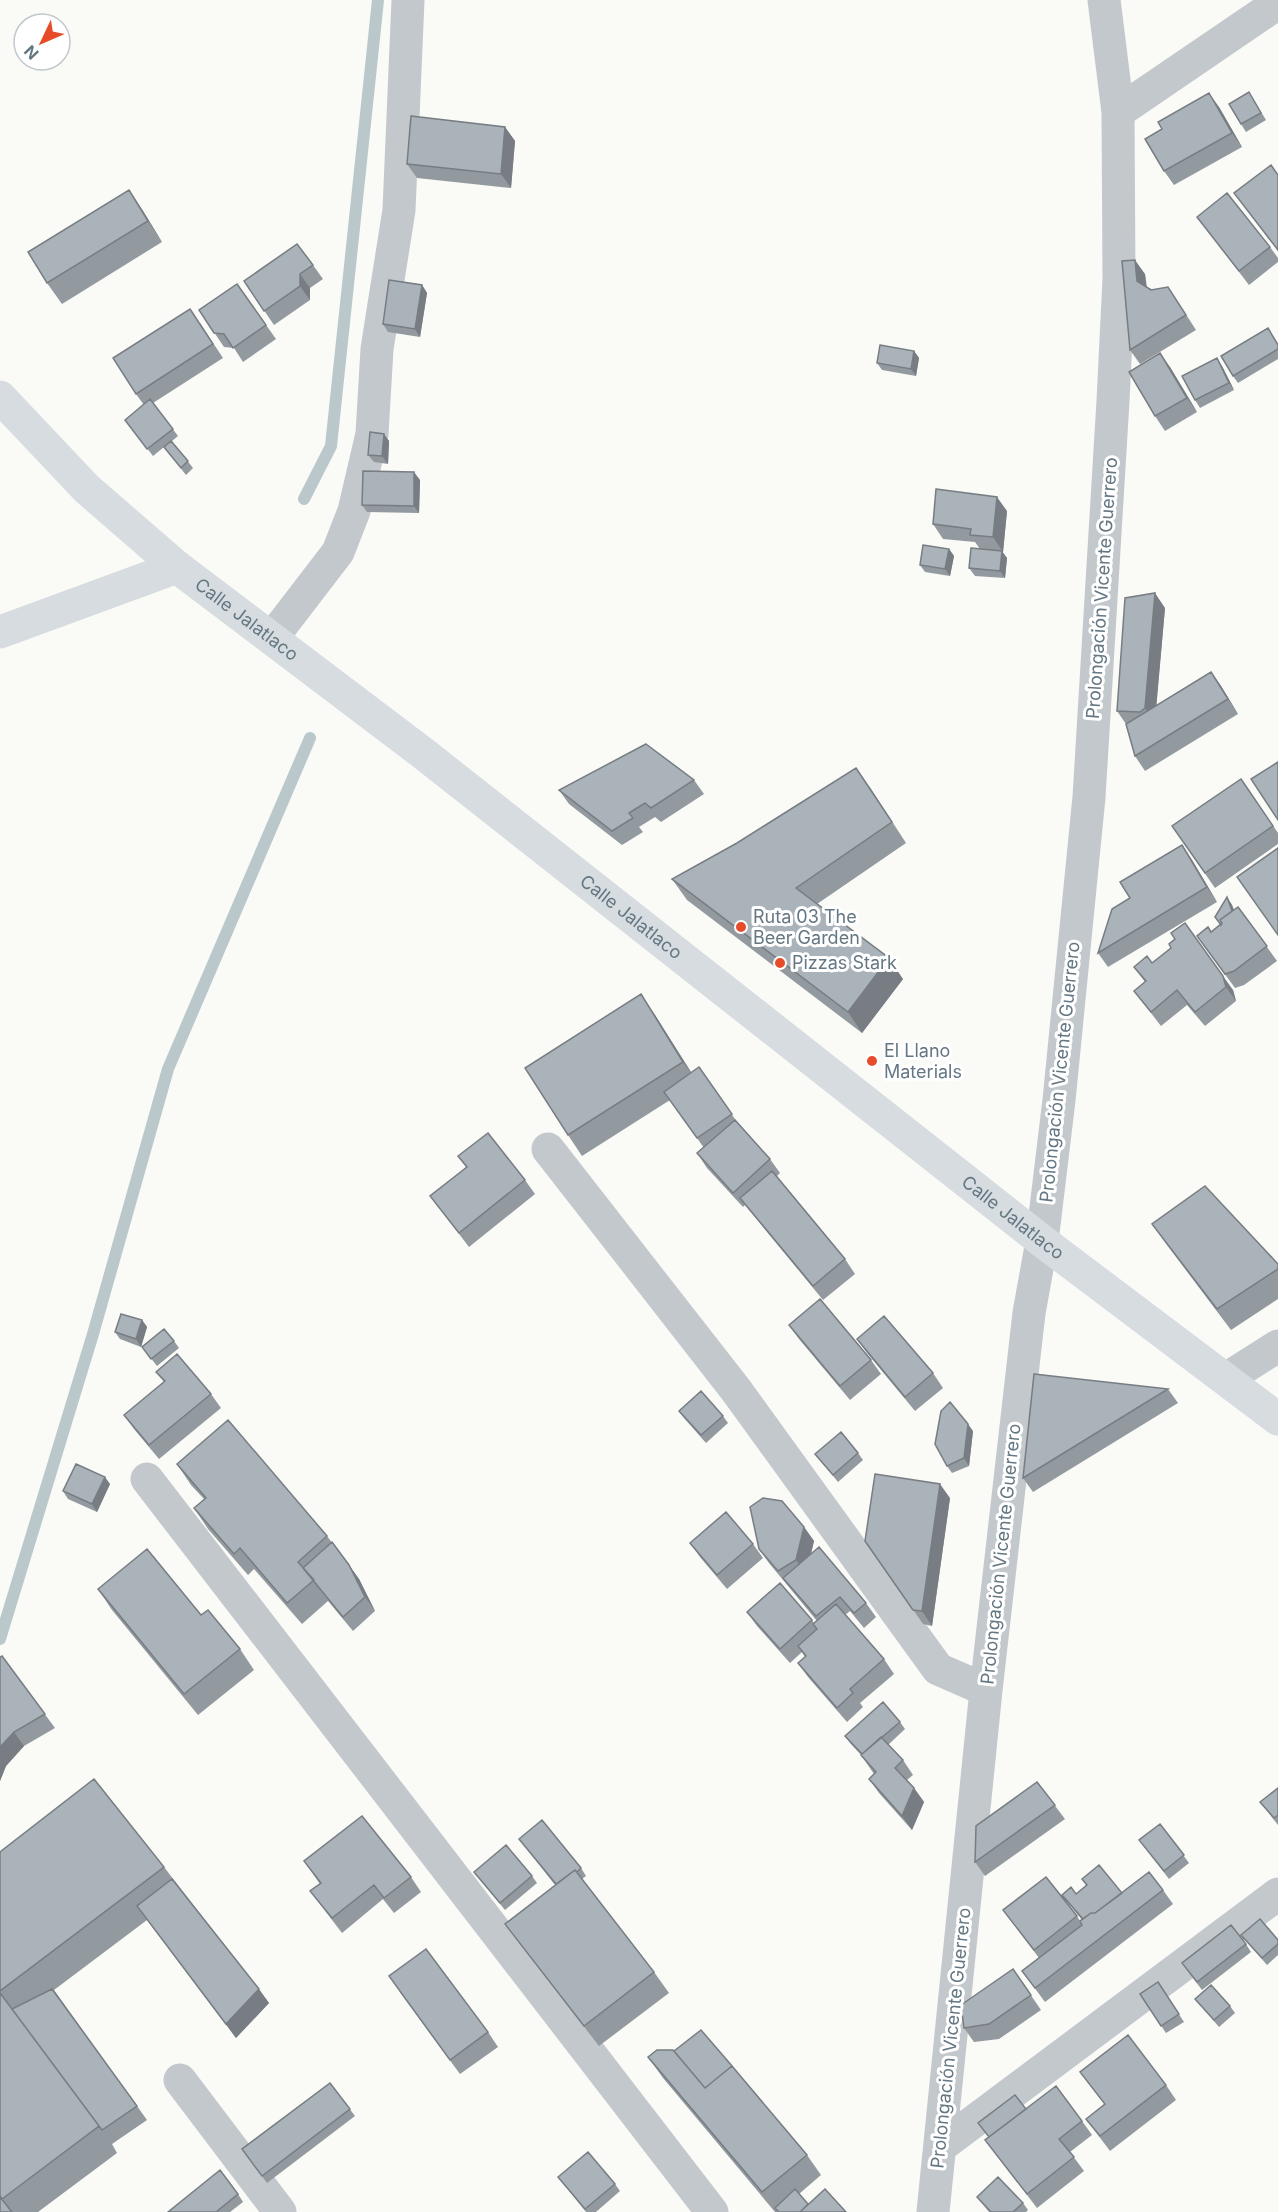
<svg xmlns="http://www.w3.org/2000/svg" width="1278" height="2212" viewBox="0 0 1278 2212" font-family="Inter,sans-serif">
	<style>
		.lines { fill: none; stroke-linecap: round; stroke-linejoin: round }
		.stream { stroke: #bac8cb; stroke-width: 12 }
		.minor { stroke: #c3c8cc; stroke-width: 33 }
		.major { stroke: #d6dcdf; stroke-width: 33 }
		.wall { fill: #929a9f }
		.shaded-wall { fill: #777d82 }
		.building { fill: #aab3b9; stroke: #777d82; stroke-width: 1.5 }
		.poi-dot { fill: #e74c2a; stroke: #fff; stroke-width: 2 }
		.labels { text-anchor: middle; stroke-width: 6; stroke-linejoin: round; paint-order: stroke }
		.street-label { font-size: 18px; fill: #647783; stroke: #fff }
		.poi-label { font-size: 18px; fill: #647783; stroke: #fff; text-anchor: start }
	</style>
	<rect width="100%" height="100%" fill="#fafaf7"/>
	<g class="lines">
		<!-- stream -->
		<path class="stream" d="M304,499L331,446L378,0
			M0,1639L93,1334L168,1069L310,738"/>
		<!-- minor -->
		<path class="minor" d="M1118,112L1278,3
			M272,638L338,552L354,511L372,434L377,349L399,210L408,0
			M548,1149L736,1390L938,1669L986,1690
			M1226,1379L1278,1346
			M147,1479L712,2212
			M180,2080L280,2212
			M941,2146L1278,1894
			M933,2212L986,1690L1029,1313L1042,1241L1059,1100L1089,797L1113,401L1119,279L1118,112L1104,0"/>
		<!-- major -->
		<g class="major">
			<path id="s1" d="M0,397L87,489L177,567L424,754L1042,1241L1278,1419"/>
			<path d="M0,632L177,567"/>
		</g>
	</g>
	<!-- wall -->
	<path class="wall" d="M1249,92L1266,120L1246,132L1241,124Z
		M1219,107L1242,147L1174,185L1164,171L1162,129Z
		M505,127L515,141L511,188L417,178L407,164Z
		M1278,175V251L1234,193Z
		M129,190L143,211L162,242L62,304L47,283Z
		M1197,217L1270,247L1278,258V262L1249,285Z
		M313,265L323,279L310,288V300L274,325L244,281Z
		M1145,274L1147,287L1178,302L1196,330L1140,364L1130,350Z
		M237,284L276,339L243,362L234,348L224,347L199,310Z
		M422,285L427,293L420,337L388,332L383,324Z
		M200,323L223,358L153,403L178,436L172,441L193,468L186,475L164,447L153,456L125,420L144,405L136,394Z
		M1268,328L1278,344V359L1238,383L1233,376Z
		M914,351L919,358L916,376L882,370L877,363Z
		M1222,366L1234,390L1200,408L1195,400Z
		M1170,367L1197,412L1165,431L1155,416Z
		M384,434L389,441L388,464L374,462L368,455Z
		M420,480L419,513L367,512L362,505Z
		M1007,511L1003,552H1002L1007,558L1005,578L975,576L969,568L980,549L975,542L943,539L933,524Z
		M949,549L954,556L950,576L925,572L920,565Z
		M1165,608L1156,706L1211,672L1221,686L1238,714L1145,771L1135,756L1126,724L1117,711Z
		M856,768L906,843L817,904L903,979L862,1033L687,900L672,879L737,843Z
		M1241,779L1278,833V844L1215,888L1172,826Z
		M694,780L704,794L661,822L655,817L639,827L643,832L622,845L569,804L559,790Z
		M1182,845L1192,860L1217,902L1108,967L1098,953Z
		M1227,897L1232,905L1234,910L1238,907L1277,961L1244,985L1235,988L1197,936L1211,932L1221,925Z
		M1171,948L1233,990L1236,1001L1205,1026L1187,1005L1161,1026L1134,991L1145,982L1134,967L1152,963Z
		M655,1015L691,1073L699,1067L737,1122L770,1159L780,1173L777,1176L845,1259L855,1274L823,1300L745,1205L743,1207L707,1168L697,1153L704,1148L670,1100L582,1156L568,1135Z
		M458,1156L525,1180L535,1194L469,1247L430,1196L466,1167Z
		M1152,1224L1278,1264V1299L1231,1330L1167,1245Z
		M142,1320L147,1327L141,1347L120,1339L115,1332Z
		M789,1325L871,1360L881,1374L850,1400L799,1339Z
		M857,1339L933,1373L943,1388L915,1411L867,1353Z
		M174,1341L179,1348L157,1366L142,1347Z
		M156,1372L211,1394L221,1408L159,1459L134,1429L124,1415L164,1382Z
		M1168,1389L1178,1403L1033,1492L1023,1478Z
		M679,1411L723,1416L728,1423L706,1443L684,1418Z
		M973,1431L969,1466L952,1473L947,1466Z
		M858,1453L863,1460L838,1482L815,1454Z
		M177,1464L327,1536L359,1579L375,1611L353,1631L328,1601L302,1624L254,1569L248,1575L208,1529L194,1508L204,1499L191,1485Z
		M110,1484L97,1512L68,1499L63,1491Z
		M950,1498L932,1626L923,1624L865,1541Z
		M804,1527L814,1541L811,1554L866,1603L876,1617L864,1628L850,1611L845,1615L884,1659L894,1674L860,1703L863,1707L847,1722L808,1677L798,1663L805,1657L802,1652L790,1663L757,1626L747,1612L812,1620L814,1623L817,1621L769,1563L759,1549Z
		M690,1543L753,1544L763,1558L727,1589L700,1557Z
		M98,1589L201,1615L240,1649L254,1670L198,1715L112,1610Z
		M2,1656L55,1728L24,1746L6,1766L0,1781V1657Z
		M900,1722L905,1729L888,1745L903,1760L913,1775L907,1780L914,1788L924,1802L912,1830L879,1793L869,1779L874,1774L861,1755L850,1743L845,1736Z
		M1037,1782L1065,1819L985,1876L975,1862Z
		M1278,1788V1825L1260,1802Z
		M1160,1824L1189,1863L1169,1879L1139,1840Z
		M519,1839L581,1868L586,1876L582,1879L654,1972L669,1993L599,2046L520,1944L505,1924L555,1885Z
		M0,1852L164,1867L269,2003L236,2038L147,1920L54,1990L147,2120L112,2144L117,2153L38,2212H0Z
		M304,1861L411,1877L421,1892L394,1913L383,1899L342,1933L310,1891L320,1884Z
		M474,1872L532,1876L537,1883L505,1910Z
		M1082,1879L1122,1893L1163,1890L1173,1904L1045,2002L1022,1971L1039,1958L1003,1910L1077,1916L1080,1921L1082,1920L1062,1895L1076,1894L1086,1885Z
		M1241,1935L1278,1940V1955L1267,1965L1247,1942Z
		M1246,1944L1251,1952L1202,1990L1187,1970Z
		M1013,1969L1041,2010L999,2039L974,2042L964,2028Z
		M1158,1982L1184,2022L1166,2033L1140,1994Z
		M399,1991L488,2032L498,2047L460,2074Z
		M1195,1999L1230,2006L1235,2013L1219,2027Z
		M648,2057L807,2155L821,2175L799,2194L808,2204L846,2212H775L663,2078Z
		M1080,2072L1166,2085L1176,2100L1110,2151L1086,2119L1105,2105Z
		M330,2083L355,2116L267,2183L242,2149Z
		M1026,2109L1082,2121L1092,2135L1070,2152L1084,2171L1037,2208L985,2140Z
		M558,2177L615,2184L620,2191L596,2212H586Z
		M238,2194L243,2202L230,2212H168Z
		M977,2197L1023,2203L1028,2210L1026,2212H989Z"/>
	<!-- shaded-wall -->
	<path class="shaded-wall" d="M1209,93L1219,107L1242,147L1232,133Z
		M505,127L515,141L511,188L501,174Z
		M129,190L143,211L162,242L148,221Z
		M1135,260L1145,274L1147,296L1137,281Z
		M300,274L310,288V300L300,286Z
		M422,285L427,293L420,337L415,329Z
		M914,351L919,358L916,376L911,369Z
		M1160,353L1170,367L1197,412L1187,398Z
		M1217,358L1222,366L1234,390L1229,383Z
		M384,434L389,441L388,464L382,456Z
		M414,472L420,480L419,513L414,506Z
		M997,497L1007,511L1003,552L993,537Z
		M949,549L954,556L950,576L945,569Z
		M1002,551L1007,558L1005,578L1000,571Z
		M1155,593L1165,608L1155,722L1145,708Z
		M1211,672L1221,686L1238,714L1228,699Z
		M856,768L871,789L906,843Z
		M1182,845L1192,860L1217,902L1207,887Z
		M1227,897L1232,905L1239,924L1233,916Z
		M889,958L903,979L862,1033L848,1012Z
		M1223,976L1233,990L1236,1001L1226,987Z
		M641,994L655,1015L698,1083L683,1062Z
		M142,1320L147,1327L141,1347L136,1339Z
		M968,1424L973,1431L969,1466L964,1458Z
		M105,1477L110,1484L97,1512L92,1504Z
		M940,1484L950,1498L932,1626L922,1611Z
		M804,1527L814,1541L806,1574L796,1560Z
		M349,1565L359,1579L375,1611L365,1597Z
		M14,1732L24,1746L6,1766L0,1781V1747Z
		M914,1788L924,1802L912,1830L902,1816Z
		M259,1989L269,2003L236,2038L226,2024Z"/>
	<!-- building -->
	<path class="building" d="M1249,92L1261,113L1241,124L1229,104Z
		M1209,93L1232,133L1164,171L1145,139L1162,129L1158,122Z
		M411,116L505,127L501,174L407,164Z
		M1271,165L1278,175V250L1234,193Z
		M129,190L148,221L47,283L28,252Z
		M1227,193L1270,247L1239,271L1197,217Z
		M297,244L313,265L300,274V286L264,311L244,281Z
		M1135,260L1137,281L1151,290L1168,287L1186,315L1130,350L1122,261Z
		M389,280L422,285L415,329L383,324Z
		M237,284L266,325L233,348L224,334L214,333L199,310Z
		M190,309L213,344L136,394L113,358Z
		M1268,328L1278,345V349L1233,376L1221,356Z
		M880,345L914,351L911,369L877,363Z
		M1160,353L1187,398L1155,416L1129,372Z
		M1217,358L1229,383L1195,400L1182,376Z
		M150,399L173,429L147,449L125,420Z
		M370,432L384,434L382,456L368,455Z
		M171,441L188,461L181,468L164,447Z
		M363,471L414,472V506L362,505Z
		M936,489L997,497L993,537L970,535L971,529L933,524Z
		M923,545L949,549L945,569L920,565Z
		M971,548L1002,551L1000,571L969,568Z
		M1155,593L1145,708L1140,712L1117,711L1125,598Z
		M1211,672L1228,699L1135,756L1126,724Z
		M646,744L694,780L651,808L645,803L629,813L633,818L612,831L559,790Z
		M1278,762V820L1251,779Z
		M856,768L892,822L796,888L889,958L848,1012L672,879L737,843Z
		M1241,779L1273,826L1205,873L1172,826Z
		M1182,845L1207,887L1098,953L1112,909L1130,898L1120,882Z
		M1278,848V935L1237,877Z
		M1227,897L1232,911L1220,920L1222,923L1221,925L1215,917Z
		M1238,907L1267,946L1234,971L1225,974L1197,936L1208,927L1211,932L1222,923L1220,920Z
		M1185,923L1223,976L1226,987L1195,1012L1177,990L1151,1012L1134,991L1146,981L1134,967L1147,956L1152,963L1171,948L1169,944L1175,939L1171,933Z
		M641,994L683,1062L568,1135L525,1068Z
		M699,1067L732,1114L697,1138L664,1092Z
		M735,1120L770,1159L733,1193L697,1153Z
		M488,1133L525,1180L459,1233L430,1196L467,1167L458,1156Z
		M772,1171L845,1259L813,1286L740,1198Z
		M1205,1186L1278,1264V1269L1217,1309L1152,1224Z
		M820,1299L871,1360L840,1386L789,1325Z
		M121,1314L142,1320L136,1339L115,1332Z
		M884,1316L933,1373L905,1397L857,1339Z
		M164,1329L174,1341L151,1359L142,1347Z
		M177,1354L211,1394L149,1445L124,1415L165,1381L156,1372Z
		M1034,1374L1168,1389L1023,1478Z
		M701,1391L723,1416L701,1435L679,1411Z
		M950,1402L968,1424L964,1458L947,1466L935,1444L941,1411Z
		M228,1420L327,1536L298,1562L314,1580L287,1603L240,1548L234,1554L194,1508L206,1498L177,1464Z
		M841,1432L858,1453L833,1475L815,1454Z
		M76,1464L105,1477L92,1504L63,1491Z
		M875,1474L940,1484L922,1611L913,1610L865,1541Z
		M763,1498L782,1501L804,1527L796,1560L778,1571L759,1549L750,1507Z
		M726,1512L753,1544L717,1575L690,1543Z
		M332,1542L349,1565L365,1597L343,1617L303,1568Z
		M819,1547L866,1603L854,1613L840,1597L816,1616L783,1578Z
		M147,1549L201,1615L208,1610L240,1649L184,1694L98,1589Z
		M780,1583L812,1620L780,1649L747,1612Z
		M836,1604L884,1659L850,1689L853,1693L837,1708L798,1663L806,1656L798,1646L817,1629L813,1624Z
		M2,1656L45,1714L14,1732L0,1747V1657Z
		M883,1702L900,1722L862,1754L845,1736Z
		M881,1737L903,1760L895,1768L914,1788L902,1816L869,1779L876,1772L861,1755Z
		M94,1779L164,1867L0,1991V1852Z
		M1037,1782L1055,1805L975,1862L976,1826Z
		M1278,1788V1815L1274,1818L1260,1802Z
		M362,1816L411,1877L384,1898L374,1885L332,1918L310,1891L321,1883L304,1861Z
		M542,1820L581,1868L577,1872L575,1870L556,1884L519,1839Z
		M1160,1824L1184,1855L1164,1871L1139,1840Z
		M506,1845L532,1876L500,1903L474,1872Z
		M1099,1865L1122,1893L1095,1913H1091L1083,1919L1062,1895L1071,1887L1076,1894L1087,1885L1082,1879Z
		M575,1870L654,1972L584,2026L505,1924Z
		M1149,1872L1163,1890L1035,1988L1022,1971L1082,1925L1080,1921L1091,1913H1095Z
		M1046,1877L1077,1916L1034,1950L1003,1910Z
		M172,1879L259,1989L226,2024L137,1906Z
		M1260,1919L1278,1940V1944L1262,1958L1241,1935Z
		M1231,1925L1246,1944L1197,1982L1182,1963Z
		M426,1949L488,2032L450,2060L389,1976Z
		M1013,1969L1031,1995L989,2024L964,2028L961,2005Z
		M1158,1982L1179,2014L1161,2026L1140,1994Z
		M1211,1985L1230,2006L1214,2020L1195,1999Z
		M52,1989L137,2106L102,2130L12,2009Z
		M0,1993L99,2126L2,2199L0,2196Z
		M701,2030L732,2066L705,2088L674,2051Z
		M1128,2035L1166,2085L1100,2136L1086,2119L1105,2104L1080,2072Z
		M657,2050H673L705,2088L732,2066L807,2155L762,2192L648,2057Z
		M330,2083L350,2109L262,2176L242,2149Z
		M1056,2086L1082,2121L1059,2139L1074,2157L1027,2194L985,2140Z
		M1015,2095L1026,2109L989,2137L978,2123Z
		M588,2152L615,2184L585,2209L558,2177Z
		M220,2170L238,2194L216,2212H168Z
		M998,2177L1023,2203L1013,2212H991L977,2197Z
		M795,2189L808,2204L800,2212H779L775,2208Z
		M825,2189L846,2212H800Z
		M0,2197L12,2212H0Z"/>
	<!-- markers -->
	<g class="poi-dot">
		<circle cx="741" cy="927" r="6"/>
		<circle cx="780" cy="963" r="6"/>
		<circle cx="872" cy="1061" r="6"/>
	</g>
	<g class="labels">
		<!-- street labels -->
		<g class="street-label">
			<text transform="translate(1102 588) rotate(-86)" y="6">Prolongación Vicente Guerrero</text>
			<text dy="6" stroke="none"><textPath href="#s1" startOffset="333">Calle Jalatlaco</textPath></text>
			<text dy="6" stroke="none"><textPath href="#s1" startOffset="819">Calle Jalatlaco</textPath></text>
			<text transform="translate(1060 1072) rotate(-84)" y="6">Prolongación Vicente Guerrero</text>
			<text dy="6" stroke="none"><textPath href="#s1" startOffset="1305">Calle Jalatlaco</textPath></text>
			<text transform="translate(1001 1554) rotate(-84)" y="6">Prolongación Vicente Guerrero</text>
			<text transform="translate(951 2038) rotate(-84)" y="6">Prolongación Vicente Guerrero</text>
		</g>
		<!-- poi labels -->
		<g class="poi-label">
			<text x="753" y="923">Ruta 03 The<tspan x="753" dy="21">Beer Garden</tspan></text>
			<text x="792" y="969">Pizzas Stark</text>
			<text x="884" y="1057">El Llano<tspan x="884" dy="21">Materials</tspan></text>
		</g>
	</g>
	<!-- north arrow -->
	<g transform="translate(42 42) rotate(226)"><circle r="28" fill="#ffffff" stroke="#c1c9cd" stroke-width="1.5"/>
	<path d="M0-4.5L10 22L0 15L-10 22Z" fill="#e74c2a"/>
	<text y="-9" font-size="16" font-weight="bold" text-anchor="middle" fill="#647783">N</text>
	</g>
</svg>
